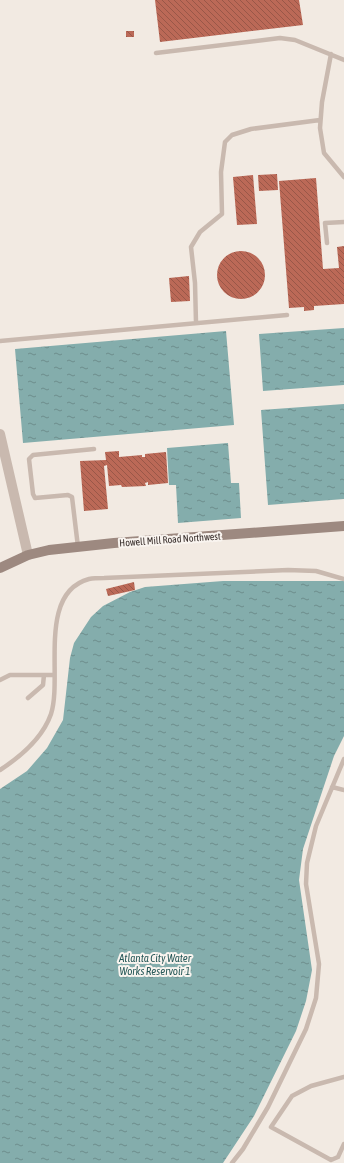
<svg xmlns="http://www.w3.org/2000/svg" width="344" height="1163" viewBox="0 0 344 1163" font-family="'Asap Condensed',sans-serif">
	<style>
		.water { fill: url(#water-ripples) }
		.building { fill: url(#building-back-hatch) }
		.lines { fill: none; stroke-linecap: round; stroke-linejoin: round }
		.service { stroke: #c9b9af; stroke-width: 4.5 }
		.tertiary { stroke: #c9b9af; stroke-width: 10 }
		.secondary { stroke: #9d8980; stroke-width: 10 }
		.labels { text-anchor: middle; stroke-width: 4; stroke-linejoin: round; paint-order: stroke }
		.street-label { font-size: 10px; fill: #392f2c; stroke: #f9f4ef }
		.water-label { font-size: 11px; font-style: italic; fill: #255757; stroke: #f9f4ef }
	</style>
	<defs>
		<pattern id="water-ripples" width="26" height="14" patternUnits="userSpaceOnUse"><rect width="26" height="14" fill="#84adac"/><path d="M2 4q2-2 4 0t4 0M15 11q2-2 4 0t4 0" fill="none" stroke="#6d8d8c"/></pattern>
		<pattern id="building-back-hatch" width="6" height="6" patternUnits="userSpaceOnUse"><rect width="6" height="6" fill="#bb6957"/><path d="M-1 5l2 2M0 0l6 6M5-1l2 2" fill="none" stroke="#995748"/></pattern>
	</defs>
	<rect width="100%" height="100%" fill="#f2eae2"/>
	<!-- water -->
	<path class="water" d="M344,328V385L263,391L259,334Z
		M226,331L234,425L23,443L15,349Z
		M344,404V499L268,505L261,410Z
		M228,443L231,483H239L241,518L178,523L176,485H169L167,448Z
		M223,581H344V736L334,756L303,849L299,880L312,970L306,1001L296,1031L254,1116L223,1163H0V789L27,771L47,748L63,720L70,658L74,643L91,617L103,606L130,592L145,587Z"/>
	<!-- building -->
	<path class="building" d="M155,0H299L303,25L160,42Z
		M126,31H134V37H126Z
		M277,174L278,190L259,191L258,175Z
		M253,175L257,224L237,225L233,177Z
		M316,178L323,269L339,268L337,247L344,246V304L314,306V310L304,311V307L289,308L279,181Z
		M217 275a24 24 0 1 1 48 0a24 24 0 1 1-48 0Z
		M189,276L190,301L171,302L169,278Z
		M119,451V457L142,455V457H145V454L166,452L168,483L148,485V482L145,483L146,486L122,487L121,485L109,486L107,465L104,466L108,509L84,511L80,461L106,460L105,452Z
		M134,582L135,590L108,596L106,589Z"/>
	<g class="lines">
		<!-- service -->
		<path class="service" d="M156,53L280,38L295,40L344,60
			M331,54L322,102L320,128L324,153L344,177
			M327,243L325,223L344,222
			M196,323L195,283L191,247L200,232L222,214L221,172L225,142L232,135L251,129L320,120
			M0,341L287,315
			M78,547L72,497L68,495L35,498L33,494L29,459L33,455L94,449
			M0,680L10,675H54
			M28,698L43,685L44,675
			M0,770C20,757 43,737 51,714C63,677 37,593 89,579C94,578 99,578 104,578L288,570L316,571L344,579
			M332,787L344,790
			M344,1077L311,1086L292,1096L271,1127L331,1160L338,1157L344,1144
			M232,1163L243,1149L268,1107L306,1029L316,998L319,964L306,884L307,863L316,826L344,759"/>
		<!-- tertiary -->
		<path class="tertiary" d="M0,434L28,555"/>
		<!-- secondary -->
		<path class="secondary" d="M0,568L28,555L49,550L114,543L344,526"/>
	</g>
	<g class="labels">
		<!-- street labels -->
		<g class="street-label">
			<text transform="translate(170 539) rotate(-4)" y="4">Howell Mill Road Northwest</text>
		</g>
		<!-- water labels -->
		<g class="water-label">
			<text x="155" y="962">Atlanta City Water<tspan x="155" dy="13">Works Reservoir 1</tspan></text>
		</g>
	</g>
</svg>
